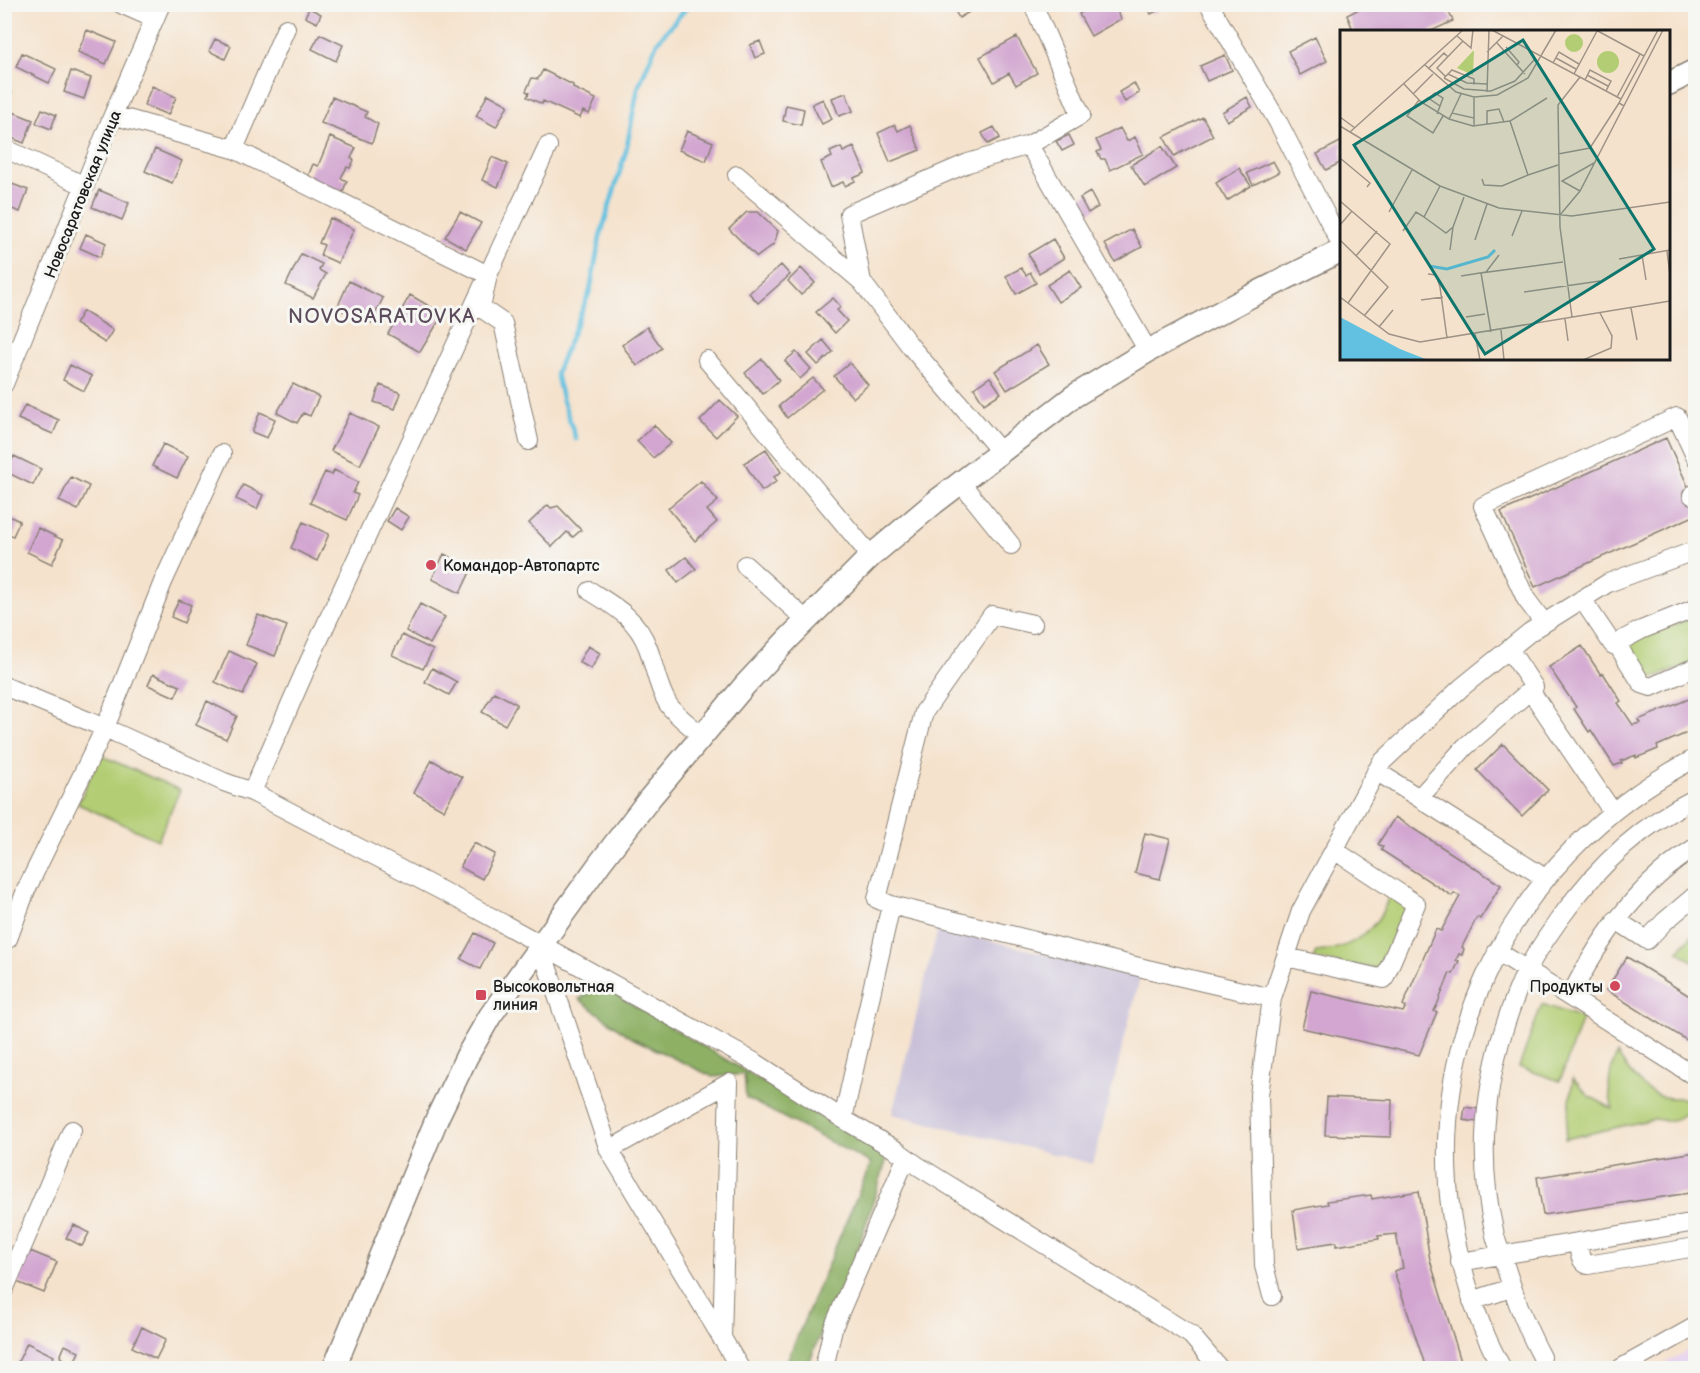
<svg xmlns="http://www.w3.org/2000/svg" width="1700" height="1373" viewBox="0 0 1700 1373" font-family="'Balsamiq Sans',sans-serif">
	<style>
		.built { fill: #e7d2ef }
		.industrial { fill: #c8bfd8 }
		.green { fill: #b2cd73; stroke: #677448; stroke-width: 1.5 }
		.forest { fill: #8db065; stroke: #546640; stroke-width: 1.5 }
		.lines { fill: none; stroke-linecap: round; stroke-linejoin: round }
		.stream { stroke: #62c1e0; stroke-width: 4.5 }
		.building { fill: #d2a6d0 }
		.minor-casing { stroke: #887f74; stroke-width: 20 }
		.major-casing { stroke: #887f74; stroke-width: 25 }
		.minor { stroke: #fff; stroke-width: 18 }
		.major { stroke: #fff; stroke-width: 22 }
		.poi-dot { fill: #d1495b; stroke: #f6f6f2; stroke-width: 2 }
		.labels { text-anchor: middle; stroke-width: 6; stroke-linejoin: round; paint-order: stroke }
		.street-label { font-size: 16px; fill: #1c1c1c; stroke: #f6f6f2 }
		.poi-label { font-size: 16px; fill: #1c1c1c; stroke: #f6f6f2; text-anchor: start }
		.quarter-label { font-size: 20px; letter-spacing: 1.5px; fill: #5c4c5b; stroke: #f6f6f2 }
		.inset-river { fill: none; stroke: #62c1e0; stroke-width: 3 }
		.inset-road { fill: none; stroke: #9e9386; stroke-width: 1.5 }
		.view { fill: #0f766e; fill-opacity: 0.15; stroke: #0f766e; stroke-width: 3 }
		.inset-edge { fill: none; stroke: #1c1c1c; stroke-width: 3 }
	</style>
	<rect width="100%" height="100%" fill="#f6f6f2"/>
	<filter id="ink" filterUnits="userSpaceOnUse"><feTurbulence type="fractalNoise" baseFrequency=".0167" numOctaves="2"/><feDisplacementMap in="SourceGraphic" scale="12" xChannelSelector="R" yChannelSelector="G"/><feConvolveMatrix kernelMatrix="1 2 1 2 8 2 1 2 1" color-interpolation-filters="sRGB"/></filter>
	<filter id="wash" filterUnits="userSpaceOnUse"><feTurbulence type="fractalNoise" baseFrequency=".008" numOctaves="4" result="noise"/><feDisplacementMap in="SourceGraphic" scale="24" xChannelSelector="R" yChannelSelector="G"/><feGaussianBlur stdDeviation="1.35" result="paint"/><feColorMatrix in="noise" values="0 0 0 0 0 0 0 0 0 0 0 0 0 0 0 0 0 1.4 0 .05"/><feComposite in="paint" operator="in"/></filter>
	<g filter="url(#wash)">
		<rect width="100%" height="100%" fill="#f5e2cc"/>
		<!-- built -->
		<path class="built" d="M1695,1346V1368H1657Z"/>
		<!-- industrial -->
		<path class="industrial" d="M938,928L1140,977L1093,1164L892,1114Z"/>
		<!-- green -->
		<path class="green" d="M1695,616V662L1648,680L1622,646Z
			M100,755L180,790L158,840L78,804Z
			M1390,892L1408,906L1384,970L1313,959L1316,952C1353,949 1380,929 1390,892Z
			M1695,932V963L1678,951Z
			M1542,1004L1582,1018L1560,1081L1519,1067Z
			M1617,1054C1626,1068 1646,1095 1664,1097C1678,1100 1683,1094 1695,1104V1116L1684,1114C1675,1122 1665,1121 1654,1119L1565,1139L1573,1079L1589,1096L1613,1109C1607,1089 1608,1073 1617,1054Z"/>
		<!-- forest -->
		<path class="forest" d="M601,986L888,1155L841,1302L824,1325L807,1368H784L871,1163L746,1098L744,1074L713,1077L630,1037L579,999Z"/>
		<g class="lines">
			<!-- stream -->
			<path class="stream" d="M576,439L562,398L556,373L590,291L600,237L626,151L638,88L657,42L688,6L691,4"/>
		</g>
		<g id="blocks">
			<!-- building -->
			<path class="building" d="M951,4H983L959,18Z
				M1095,4H1113L1121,19L1091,36L1079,14Z
				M1146,4H1170L1151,14Z
				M1369,4H1445L1453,21L1429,32H1354L1347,15Z
				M309,8L321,14L317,23L305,17Z
				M87,30L116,42L106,64L78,52Z
				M320,34L343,45L336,61L312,49Z
				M1017,37L1037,73L1016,85L1009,73L994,82L980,57Z
				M1315,37L1327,61L1300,75L1288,51Z
				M215,39L231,46L225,59L209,51Z
				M760,41L765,54L755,58L750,45Z
				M22,53L56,69L49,83L16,67Z
				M1225,55L1232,70L1207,81L1200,66Z
				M543,70L573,85V88L596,99L589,114L583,111L580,118L543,101L542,104L527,97L529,93L526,91L532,78L538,79Z
				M71,71L91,78L84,99L64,92Z
				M1134,83L1139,93L1125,102L1119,92Z
				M152,86L176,97L168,115L144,105Z
				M4,89L12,92L4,110Z
				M846,93L853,111L839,116L832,98Z
				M488,94L508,105L496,127L476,116Z
				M332,97L367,112L365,117L378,124L372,143L321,123Z
				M1247,97L1252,107L1227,121L1222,112Z
				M823,99L832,119L822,124L812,104Z
				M786,105L804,109L801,125L783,121Z
				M42,109L56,115L51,129L36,123Z
				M13,112L33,120L24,143L4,135Z
				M1203,117L1213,136L1174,156L1164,137Z
				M895,125L898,131L910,125L920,150L890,162L878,133Z
				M994,127L1000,138L988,144L982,133Z
				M1120,128L1127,141L1135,137L1143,154L1110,170L1105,159H1101L1097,152L1101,150L1096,140Z
				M687,131L713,142L706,161L679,150Z
				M1069,135L1074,145L1062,151L1056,141Z
				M330,137L356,148L351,158L354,160L350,168L347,167L341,178L347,181L342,194L307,179L313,164L318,166Z
				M1342,141V162L1326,170L1317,154Z
				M1162,146L1176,168L1145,187L1131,165Z
				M841,147L843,152L854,147L865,173L854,178L855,181L845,186L843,182L831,187L821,162L832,157L830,152Z
				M155,149L182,161L172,183L145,171Z
				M492,157L508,164L498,187L482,180Z
				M1273,161L1279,172L1253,185L1247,173Z
				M1239,168L1251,186L1227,201L1216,183Z
				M4,181L28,190L20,212L4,206Z
				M99,190L129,203L122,220L92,207Z
				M1090,192L1098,207L1088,213L1080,198Z
				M460,212L481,223L466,249L445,237Z
				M747,212H758L778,231L774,244L757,257L729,229Z
				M330,218L354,229L338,263L320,255L324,245L319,243Z
				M1132,229L1142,247L1115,262L1105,244Z
				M86,234L106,243L100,257L80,248Z
				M1053,239L1064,258L1039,273L1028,254Z
				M301,254L322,264L319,270L326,274L313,298L286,285Z
				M781,265L790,275L758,303L749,293Z
				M801,268L815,283L801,295L788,281Z
				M1021,268L1026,275L1030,272L1036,283L1016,294L1006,276Z
				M1070,270L1081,288L1058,302L1047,285Z
				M349,281L383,298L371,323L337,308Z
				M410,295L443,314L420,352L388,334Z
				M833,298L841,307L837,310L847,321L835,333L816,312Z
				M83,311L113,330L105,343L75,324Z
				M647,327L662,348L637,366L622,345Z
				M823,340L833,352L818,365L808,354Z
				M1037,345L1049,364L1007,390L995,371Z
				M796,352L811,369L800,379L785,361Z
				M762,359L779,380L763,394L745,373Z
				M850,363L868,385L853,398L834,376Z
				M70,365L92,376L84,391L63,380Z
				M990,377L1001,393L984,404L974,388Z
				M813,378L823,389L787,418L779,406Z
				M293,384L319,397L310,416L303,413L297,423L277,413Z
				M380,385L401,393L395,409L374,402Z
				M720,400L737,416L716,437L700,421Z
				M25,405L59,420L53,434L18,419Z
				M260,412L275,419L267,438L252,432Z
				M350,413L379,427L360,465L331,451Z
				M654,425L671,443L653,458L637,441Z
				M1666,438L1696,504V515L1535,587L1501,512Z
				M163,444L188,456L177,478L152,466Z
				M766,449L781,472L774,477L777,481L762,491L744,463Z
				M14,456L41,469L33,485L6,472Z
				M334,470L358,482L353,493L358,495L347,520L310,503L325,472L332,475Z
				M71,477L89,486L78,510L59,501Z
				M701,481L718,501L707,510L717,522L695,541L668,508Z
				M243,485L263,495L257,509L236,499Z
				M548,505L551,508L558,506L581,530L573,537L567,532L552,547L529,523Z
				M395,508L409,517L401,530L387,521Z
				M4,514L20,521L13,536L4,532Z
				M303,522L329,534L317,561L291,548Z
				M38,528L63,540L52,564L27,552Z
				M444,554L472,568L460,593L432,579Z
				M686,557L696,569L678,583L669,570Z
				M179,600L191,605L184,623L171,617Z
				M420,604L445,617L430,644L406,631Z
				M258,615L287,626L275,656L246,645Z
				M402,635L433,650L423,669L392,655Z
				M588,646L600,653L591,669L579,662Z
				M1582,646L1601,675L1603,673L1621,701L1618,703L1633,725L1640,723L1638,720L1696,696V729L1657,746L1658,749L1636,758V755L1621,761L1622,763L1614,766L1591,730L1589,732L1574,709L1576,707L1549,667Z
				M229,651L257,664L243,695L215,682Z
				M432,668L457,682L449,695L425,682Z
				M153,674L180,686L175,697L148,685Z
				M494,692L517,704L505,725L482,712Z
				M207,701L237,716L226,739L196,725Z
				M1503,744L1548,790L1522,816L1477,770Z
				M432,760L462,777L444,810L414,793Z
				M1395,817L1501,885L1480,919L1477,917L1462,947L1464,949L1462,955L1459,954L1456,960L1459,961L1453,974L1450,973L1437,1005L1434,1011L1437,1012L1419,1055L1302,1028L1311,991L1403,1012L1406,1007L1403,1005L1436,929L1441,931L1460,896L1454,893L1452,896L1381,850L1383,847L1378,844Z
				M1145,833L1170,839L1160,879L1135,873Z
				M474,843L495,854L482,879L460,867Z
				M475,933L493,943L480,969L461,959Z
				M1627,957L1696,1000V1046L1606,990Z
				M1327,1097L1392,1100L1391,1137L1325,1135Z
				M1465,1107L1479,1109L1477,1122L1463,1120Z
				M1696,1152V1192L1543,1215L1537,1177Z
				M1419,1191L1430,1260L1463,1368H1417L1425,1365L1394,1271L1403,1268L1396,1234L1378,1236L1379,1239L1336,1246V1242L1298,1248L1293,1210L1328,1204L1327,1201L1371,1195L1372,1199Z
				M74,1225L89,1233L82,1246L66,1238Z
				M30,1251L57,1262L44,1293L17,1282Z
				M142,1327L166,1339L156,1359L132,1347Z
				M27,1343L54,1356L49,1368H15Z
				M65,1345L79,1352L73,1364L60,1357Z"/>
		</g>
	</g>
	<g filter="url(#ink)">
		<use href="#blocks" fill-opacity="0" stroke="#887f74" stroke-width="1.5"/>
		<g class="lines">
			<!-- minor casing -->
			<g class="minor-casing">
				<path id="minor" d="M121,4L155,19
					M1033,4L1081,115L1029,145L1148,351
					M1209,4L1278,122L1342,246
					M113,115L234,149L488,275L315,648L252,792
					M4,148L85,186
					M234,149L286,28
					M737,175L862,282
					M707,360L871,556
					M4,384L113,115L161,4
					M529,441L503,323L481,308L488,275L548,146
					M1000,451L911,347L862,282L849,214L968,163L1029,145
					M961,483L1011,545
					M1692,495L1696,493
					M745,565L806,620
					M590,591C614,606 637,618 648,648C655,667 657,686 668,704C676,716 691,726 702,736
					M1582,599L1613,645L1641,630L1696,608
					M1544,623L1526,599L1483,506L1677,417L1696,458
					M1616,643L1642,684L1651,687L1696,667
					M4,686L105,728L224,782L252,792L471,906L756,1063L843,1119L896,1150L918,1166L1191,1335L1219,1368
					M1530,690L1612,811
					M1376,771L1419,798L1465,747L1534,687L1509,649
					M1419,798L1545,878
					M891,905L877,899L924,712L992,615L1033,624
					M1616,920L1647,940L1664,922L1696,895
					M8,939L26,890L105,728L163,582L222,454
					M540,945L609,1150L740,1368
					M1497,951L1696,1077
					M1286,957L1384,979L1416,904L1334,850
					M1570,997C1599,938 1639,883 1696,847
					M1272,998L1301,911L1381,763L1462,687L1530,632L1608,583L1696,550
					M843,1119L891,905L1147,969L1272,998L1259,1095L1264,1266L1272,1296
					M609,1150L729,1083L722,1339
					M1578,1242C1579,1250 1579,1262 1588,1265L1696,1247
					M1460,1262L1696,1222
					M4,1290L72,1130
					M1472,1301L1511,1288
					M1542,1357C1524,1324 1513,1291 1502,1256C1499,1248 1495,1239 1494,1230C1479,1167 1483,1104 1500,1042C1507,1018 1515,993 1527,970C1536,952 1549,934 1561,917C1596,868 1641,825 1696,798
					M824,1368L833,1328L906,1158
					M1502,1368C1486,1340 1474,1308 1465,1276C1403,1068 1505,856 1696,758
					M1621,1368L1696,1326"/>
			</g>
			<!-- major casing -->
			<g class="major-casing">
				<path id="major" d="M1668,84L1696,70
					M334,1368L438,1116L467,1056L490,1016L600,863L650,798L745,685L788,639L871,556L934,503L1074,396L1148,351L1251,296L1342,250"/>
			</g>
			<!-- minor -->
			<use href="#minor" class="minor"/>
			<!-- major -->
			<use href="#major" class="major"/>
		</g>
	</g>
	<!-- markers -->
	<g class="poi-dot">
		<circle cx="431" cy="565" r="6"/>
		<circle cx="1615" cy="986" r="6"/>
		<rect x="475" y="989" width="12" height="12" rx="3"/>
	</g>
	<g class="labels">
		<!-- street labels -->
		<g class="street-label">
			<text transform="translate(82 194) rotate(-68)" y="6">Новосаратовская улица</text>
		</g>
		<!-- poi labels -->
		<g class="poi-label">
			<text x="443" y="571">Командор-Автопартс</text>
			<text x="493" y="992">Высоковольтная<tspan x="493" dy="18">линия</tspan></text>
			<text x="1603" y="992" text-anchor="end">Продукты</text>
		</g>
		<!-- quarter labels -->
		<g class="quarter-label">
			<text x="382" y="323">NOVOSARATOVKA</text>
		</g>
	</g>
	<!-- overview -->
	<g transform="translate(1340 30)">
		<rect width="330" height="330" fill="#f5e2cc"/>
		<path d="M225 13a9 9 0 1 1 18 0a9 9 0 1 1-18 0ZM257 32a11 11 0 1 1 22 0a11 11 0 1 1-22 0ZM133,21H134L133,45L117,38Z" fill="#b2cd73"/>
		<path d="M0,287L60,319L88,330H0Z" fill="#62c1e0"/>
		<path class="inset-river" d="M89,236L107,239L148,227L155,220"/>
		<path class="inset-road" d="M152,0L281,69M256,0L304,26M117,6L131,18L133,0M157,13L185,44M166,17L179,32L177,35M147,22L163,6M216,28L236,39M213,33L219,22L239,34M85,35L116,62L134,67L157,65L188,48L216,0M88,39L104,23L108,27M108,44L127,53L147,54M234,44L257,1M247,45L268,56M106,47L97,38L123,11M104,48L124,59L151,61L175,51L194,30M104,48L112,40L134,49V55M245,50L250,40L271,51L266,61M64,54L81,72L109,89L133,96L170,91M147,62L149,0M73,64L93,44M277,67L300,24M89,68L95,63L103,68L100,76M207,68L170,91L188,145L218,135M79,70L67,86L93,103L103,86M83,73L88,68L100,76L97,84M284,76L279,73L318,0M112,83L121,64M0,87L15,98M134,88V67M109,89L112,83L134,88V96M147,95V81L159,79L164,92M0,96L100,156L159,178L232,186L330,172M10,102L123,0M218,124L250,118L279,73M0,128L30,153L27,157M142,149L144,155L162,156L188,145M240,161L222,151L254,133M0,171L50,214L8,273M49,182L72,140M220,185L240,161L323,0M84,187L106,203L113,197L124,167M0,195L12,181M63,201L76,182L84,187L100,156M172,206L182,181M0,210L48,257L24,286M135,210L147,174M110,220L113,197M327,221L330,245M302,225L306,250M16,226L37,201M279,229L330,220M88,244L96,245L100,257L107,308M121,246L146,242L159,225M184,262L260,251M0,267L49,304L80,312L330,271M81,270L103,267M291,278L297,310M126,287L145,284M232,287L220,197L218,75L240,47M225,289L228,311M39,297L53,280M161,300L164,330M151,302L141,243L223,232M135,304L140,330M243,330L271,318L272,306L260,283"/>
		<path class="view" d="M183,10L314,219L145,324L14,115Z"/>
		<rect width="330" height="330" class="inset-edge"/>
	</g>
	<!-- margin -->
	<rect width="1700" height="1373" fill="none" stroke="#f6f6f2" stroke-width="24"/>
</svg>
